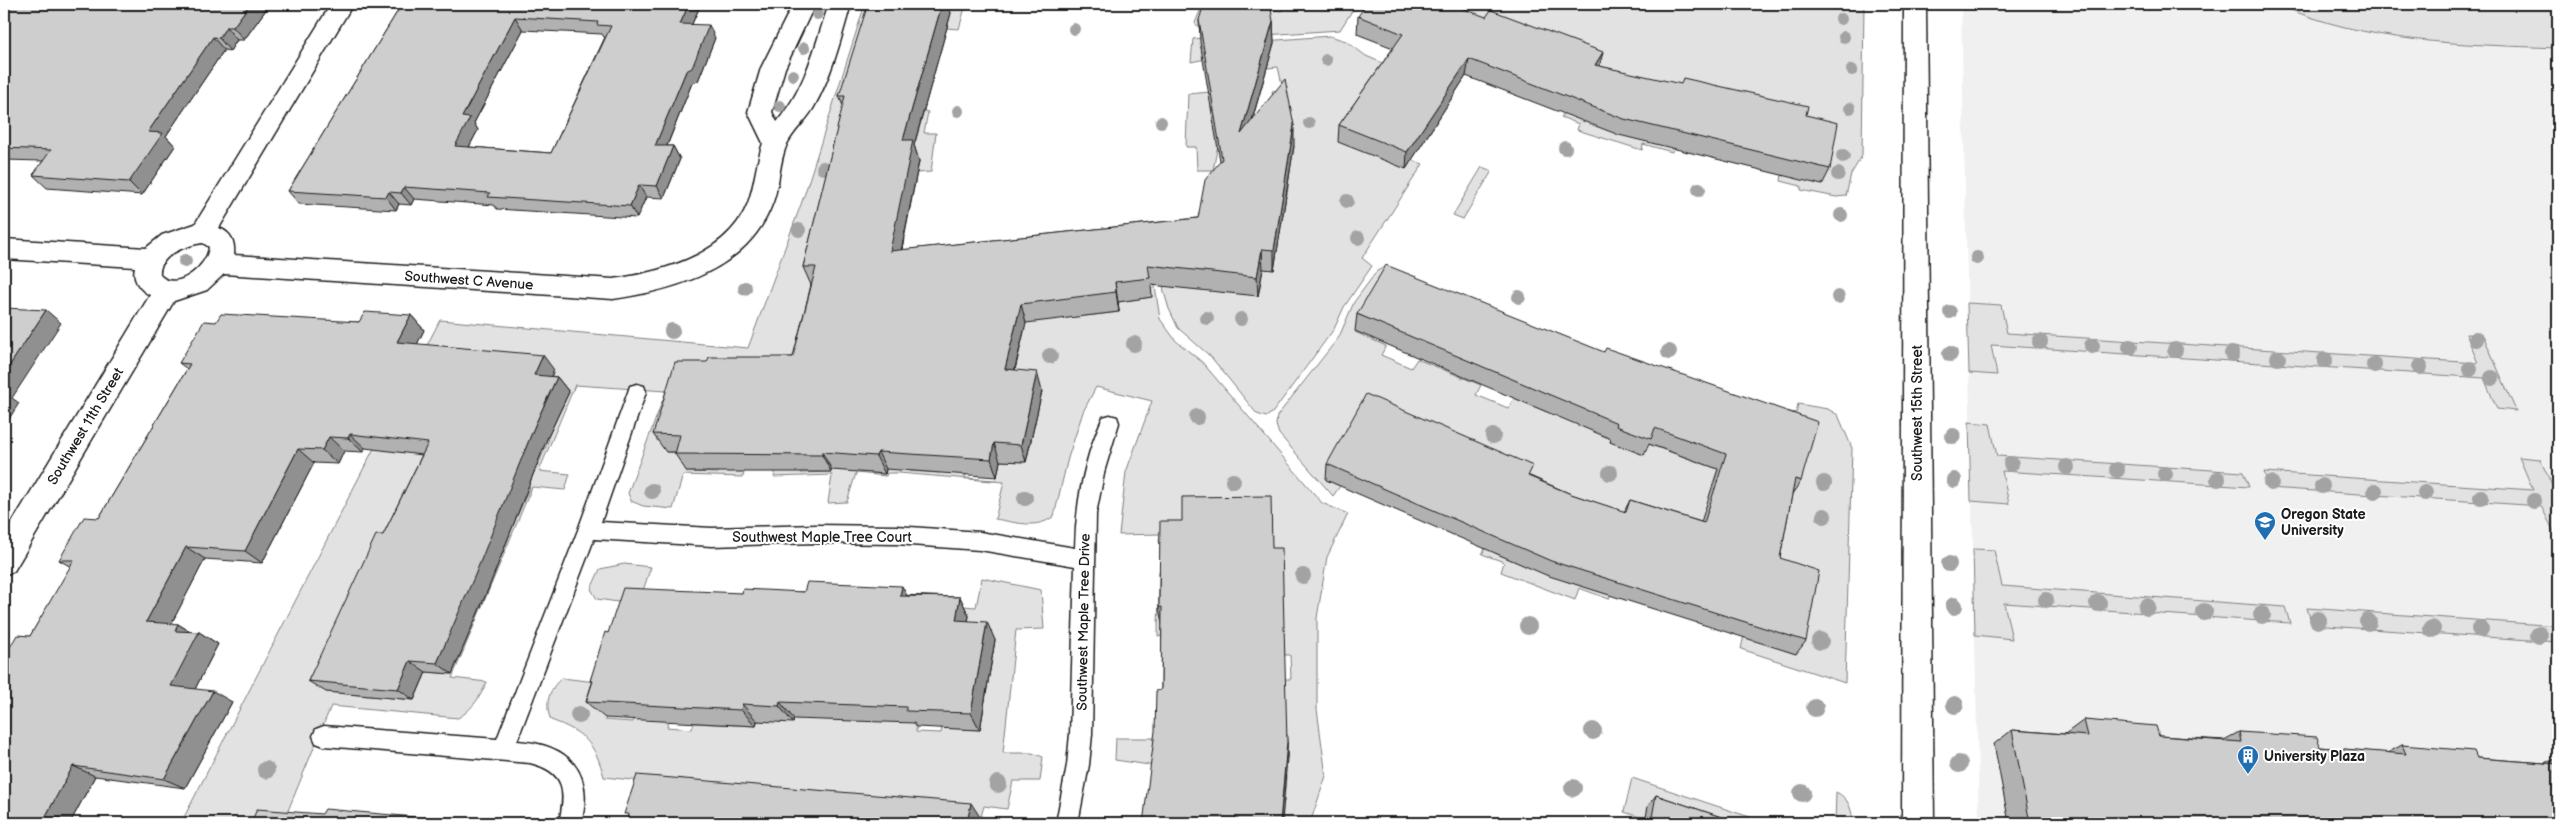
<svg xmlns="http://www.w3.org/2000/svg" width="2562" height="827" viewBox="0 0 2562 827" font-family="'Balsamiq Sans',sans-serif">
	<style>
		.built { fill: #f0f0f0 }
		.green { fill: #e2e2e2; stroke: #7f7f7f; fill-rule: evenodd }
		.lines { fill: none; stroke-linecap: round; stroke-linejoin: round }
		.service-casing { stroke: #1c1c1c; stroke-width: 3 }
		.minor-casing { stroke: #1c1c1c; stroke-width: 3 }
		.tertiary-casing { stroke: #1c1c1c; stroke-width: 3 }
		.service { fill: #fff; fill-rule: evenodd }
		.minor { fill: #fff; fill-rule: evenodd }
		.tertiary { fill: #fff; fill-rule: evenodd }
		.tree { fill: #a3a3a3 }
		.wall { fill: #b1b1b1; stroke: #1c1c1c; fill-rule: evenodd }
		.shaded-wall { fill: #909090; stroke: #1c1c1c }
		.building { fill: #cecece; stroke: #1c1c1c; fill-rule: evenodd }
		.labels { text-anchor: middle; stroke-width: 4; stroke-linejoin: round; paint-order: stroke }
		.street-label { font-size: 14px; fill: #1c1c1c; stroke: #fff }
		.poi-label { font-size: 14px; font-weight: bold; fill: #1c1c1c; stroke: #fff; text-anchor: start }
	</style>
	<rect width="100%" height="100%" fill="#fff"/>
	<filter id="ink" filterUnits="userSpaceOnUse"><feTurbulence type="fractalNoise" baseFrequency=".02" numOctaves="2"/><feDisplacementMap in="SourceGraphic" scale="10" xChannelSelector="R" yChannelSelector="G"/><feConvolveMatrix kernelMatrix="1 2 1 2 8 2 1 2 1" color-interpolation-filters="sRGB"/></filter>
	<g filter="url(#ink)">
		<!-- built -->
		<path class="built" d="M1961,4H2558V823H1979Z"/>
		<!-- green -->
		<path class="green" d="M865,4H966L959,29L946,28L950,13L891,10L885,30L874,29L867,50L878,51L865,94H854L847,116L858,118L852,139L915,143L924,111L928,112L924,133H936L931,172L917,173L919,161H854L849,184L836,183L830,208H843L832,259L819,258L812,286L824,287L818,313L888,314L896,277H920C927,250 940,257 964,254V264L946,266L948,320L982,317V327L1017,323V313L1084,305L1085,316L1119,312L1118,302L1152,297L1146,244L1109,248L1108,238L1113,237L1114,242L1143,240V237L1148,240L1160,319L1176,341L1202,362L1322,503L1348,514L1327,557L1317,618V709L1326,776L1310,823H1275L1276,802H1284L1286,776L1156,766L1115,760L1116,738H1156L1158,693H1162L1163,637L1158,636L1159,571H1188V594H1163L1162,625H1192V649L1165,650V681L1187,680L1186,707H1159L1158,740H1210L1211,743H1261V740L1286,739L1285,712L1280,713L1279,679H1291L1290,655H1284L1282,568H1272L1271,516L1185,518L1184,541L1159,542L1160,534L1119,535L1126,472L1152,401L1096,387L1083,412L1068,458L1054,516C1037,530 1015,522 995,519L1004,482L899,473H887L886,476L856,473L847,502L828,503L832,475L774,477L780,452H805L801,473L831,472L851,378L828,377L827,380H772L771,384H740L742,376H720L719,381L687,380L666,452L692,453L688,472L718,473L723,455L748,456L743,477L683,475L673,509L643,506L631,501L628,493L666,391L575,385L539,471L570,474L565,490L532,487L452,678L487,682C480,697 473,709 458,718L331,706L285,818L362,823H181L440,320L748,348L804,196ZM482,364L554,370L545,389L569,392L557,417L534,415L524,437L549,439L538,465L514,463L505,484L530,487L518,514L439,509L448,487L428,485L442,457L433,456L446,430L455,431L466,407L455,405L467,382H473ZM881,374L902,376L901,381L932,384L935,374L957,376L956,380L1011,383L1010,388L1042,390L1026,462L1000,461L996,480L965,478L970,455L945,453L940,473L910,471L913,456L891,454L885,474L854,471L865,432L862,431ZM418,526L510,534L498,564L474,562L463,585L489,588L476,617L450,616L440,639L465,642L452,674L426,672L414,700L326,692L342,657L357,659L367,636L358,635L373,603L381,604L387,591L371,589L391,548L407,549Z
			M1285,4H1348L1355,6L1340,30L1250,36L1199,28L1195,23L1200,11L1266,31L1272,10L1282,11Z
			M1457,4H1864L1862,156L1851,174L1846,196L1836,197L1801,190V186L1781,181L1782,174L1673,148L1672,152L1643,144L1642,150L1577,130L1579,124L1561,117L1564,113L1444,21Z
			M2276,4H2558V48C2459,44 2369,44 2276,4Z
			M1330,36L1346,41L1366,56L1411,75L1405,169L1411,160L1423,164L1362,258L1372,266L1344,307L1334,329L1273,412L1266,417L1257,414L1211,357L1178,328L1169,309L1164,292L1159,249L1274,270L1275,194L1287,195L1290,171L1219,140L1213,170H1197L1196,147H1186L1188,94L1210,92L1213,120L1276,113L1272,91L1283,89L1278,67L1268,68L1263,47L1191,62L1193,39L1203,38L1251,42Z
			M1482,167L1492,171L1463,219L1453,215Z
			M1383,268L1407,277L1401,289L1384,283L1355,332L1386,346L1381,355L1411,368L1417,359L1481,385L1476,395L1508,408L1514,398L1547,412L1573,359L1558,353L1565,339L1621,358L1617,370L1601,364L1578,420L1613,433L1610,442L1644,455L1648,444L1718,469L1714,481L1750,494L1755,483L1791,495L1808,438L1758,421L1762,407L1796,413L1798,404L1828,409L1838,415L1852,448L1845,683L1741,649L1744,635L1796,654L1809,585L1770,572L1772,561L1734,549L1731,560L1657,537L1660,526L1624,515L1620,527L1585,516L1566,581L1604,593L1605,591L1611,593L1609,599L1579,588L1575,600L1501,572L1504,562L1482,554L1486,547L1496,551L1495,553L1531,568L1559,507L1524,491L1528,482L1494,467L1490,477L1423,449L1429,439L1395,425L1390,435L1358,422L1326,479L1340,486L1333,496L1279,434L1276,425L1277,416L1339,337L1354,302L1377,271Z
			M1967,303L2001,305L2007,333L2478,363L2466,334L2483,335L2516,411L2497,409L2484,378L1991,345L1997,375L1969,373Z
			M1969,422L1990,424L1997,456L2243,472L2249,487L2002,471L2009,504L1971,501Z
			M2519,457L2540,459L2555,492H2558V540L2541,506L2269,488L2264,472L2533,490Z
			M1973,549L1994,550L2002,586L2285,607L2290,623L2004,603L2012,639L1975,635Z
			M624,564L651,567L639,602L925,603L976,607L982,578L1041,590L1044,629L1016,630L1003,753H1032L1043,757L1040,781H1013L1007,809L984,806L979,823V817L604,777C595,743 584,732 551,720C544,705 549,688 562,678L596,682L625,603L597,599L591,589L600,569ZM969,616L964,639L995,640L980,730L942,728L941,733L916,732L917,718H794L757,721L756,726L694,723L692,729L667,727L669,719L634,718L633,722L605,720L611,698Z
			M2307,608L2558,626V642L2312,625Z
			M1632,778L1768,823H1699L1649,807L1646,819L1624,812Z
			M1836,792C1849,798 1852,810 1853,823H1835Z"/>
		<g class="lines">
			<!-- service casing -->
			<g class="service-casing">
				<path id="service" d="M637,384L644,386L646,392L601,522L712,528L816,525L896,526L980,532L1075,548C1076,504 1084,458 1103,417L1110,415L1117,417L1119,423L1105,469L1096,514L1092,734L1089,765L1078,823H1056L1067,765L1070,734L1075,566L980,550L896,544L816,543L712,546L594,539L517,741C568,744 595,771 581,823H559C566,791 566,772 530,763L324,746L316,743L313,736L316,729L324,726L497,739L578,530L628,392L630,386Z"/>
			</g>
			<!-- minor casing -->
			<g class="minor-casing">
				<path id="minor" d="M331,4H353L219,228C232,233 235,242 234,255L613,279C662,272 728,255 748,203C755,184 756,163 763,143L748,112L761,68L793,4H815L785,68L772,112L777,122C807,85 814,48 829,4H851C841,39 832,75 814,107C807,120 794,130 787,144C779,162 780,183 773,202C749,269 676,290 613,299L224,274L207,290L174,301L14,571L4,575V536L150,295C139,290 132,279 135,267L4,259V239L146,248L162,235L195,224ZM203,243L209,247C208,265 177,293 160,275C158,255 187,245 203,243Z"/>
			</g>
			<!-- tertiary casing -->
			<g class="tertiary-casing">
				<path id="tertiary" d="M1904,4H1926L1934,823H1902Z"/>
			</g>
			<!-- service -->
			<use href="#service" class="service"/>
			<!-- minor -->
			<use href="#minor" class="minor"/>
			<!-- tertiary -->
			<use href="#tertiary" class="tertiary"/>
		</g>
		<!-- trees -->
		<g class="tree">
			<circle cx="817" cy="14" r="6"/>
			<circle cx="1841" cy="19" r="6"/>
			<circle cx="1074" cy="29" r="6"/>
			<circle cx="1844" cy="37" r="6"/>
			<circle cx="804" cy="48" r="6"/>
			<circle cx="1326" cy="60" r="6"/>
			<circle cx="1852" cy="70" r="6"/>
			<circle cx="793" cy="75" r="6"/>
			<circle cx="780" cy="106" r="6"/>
			<circle cx="1850" cy="108" r="6"/>
			<circle cx="958" cy="111" r="6"/>
			<circle cx="1161" cy="122" r="6"/>
			<circle cx="1309" cy="123" r="6"/>
			<circle cx="1565" cy="148" r="7"/>
			<circle cx="1843" cy="156" r="7"/>
			<circle cx="823" cy="168" r="7"/>
			<circle cx="1838" cy="174" r="7"/>
			<circle cx="1699" cy="189" r="7"/>
			<circle cx="1347" cy="201" r="7"/>
			<circle cx="1841" cy="215" r="7"/>
			<circle cx="799" cy="230" r="7"/>
			<circle cx="1358" cy="238" r="7"/>
			<circle cx="1977" cy="258" r="7"/>
			<circle cx="185" cy="261" r="7"/>
			<circle cx="745" cy="288" r="7"/>
			<circle cx="1519" cy="297" r="7"/>
			<circle cx="1838" cy="297" r="7"/>
			<circle cx="1950" cy="312" r="7"/>
			<circle cx="1207" cy="318" r="7"/>
			<circle cx="1241" cy="319" r="7"/>
			<circle cx="672" cy="331" r="8"/>
			<circle cx="2476" cy="339" r="8"/>
			<circle cx="2040" cy="342" r="8"/>
			<circle cx="1134" cy="344" r="8"/>
			<circle cx="2092" cy="346" r="8"/>
			<circle cx="2130" cy="347" r="8"/>
			<circle cx="2175" cy="350" r="8"/>
			<circle cx="1669" cy="352" r="8"/>
			<circle cx="1950" cy="354" r="8"/>
			<circle cx="2232" cy="354" r="8"/>
			<circle cx="1050" cy="356" r="8"/>
			<circle cx="2278" cy="358" r="8"/>
			<circle cx="2325" cy="360" r="8"/>
			<circle cx="2374" cy="365" r="8"/>
			<circle cx="2420" cy="367" r="8"/>
			<circle cx="2470" cy="369" r="8"/>
			<circle cx="2492" cy="378" r="8"/>
			<circle cx="1197" cy="417" r="8"/>
			<circle cx="1493" cy="436" r="8"/>
			<circle cx="1953" cy="436" r="8"/>
			<circle cx="2011" cy="464" r="8"/>
			<circle cx="2067" cy="467" r="8"/>
			<circle cx="2117" cy="470" r="8"/>
			<circle cx="1610" cy="473" r="8"/>
			<circle cx="2165" cy="474" r="8"/>
			<circle cx="2218" cy="479" r="8"/>
			<circle cx="1954" cy="480" r="8"/>
			<circle cx="1233" cy="481" r="8"/>
			<circle cx="1824" cy="483" r="8"/>
			<circle cx="2271" cy="483" r="8"/>
			<circle cx="2322" cy="486" r="8"/>
			<circle cx="652" cy="491" r="8"/>
			<circle cx="2375" cy="491" r="8"/>
			<circle cx="2425" cy="493" r="8"/>
			<circle cx="2481" cy="497" r="8"/>
			<circle cx="1025" cy="498" r="8"/>
			<circle cx="2534" cy="501" r="8"/>
			<circle cx="1824" cy="516" r="8"/>
			<circle cx="1949" cy="564" r="8"/>
			<circle cx="1303" cy="576" r="8"/>
			<circle cx="2046" cy="600" r="8"/>
			<circle cx="2098" cy="603" r="9"/>
			<circle cx="1954" cy="606" r="9"/>
			<circle cx="2147" cy="607" r="9"/>
			<circle cx="2204" cy="612" r="9"/>
			<circle cx="2262" cy="615" r="9"/>
			<circle cx="2318" cy="620" r="9"/>
			<circle cx="2368" cy="622" r="9"/>
			<circle cx="1528" cy="626" r="9"/>
			<circle cx="2432" cy="629" r="9"/>
			<circle cx="2480" cy="629" r="9"/>
			<circle cx="2539" cy="635" r="9"/>
			<circle cx="1820" cy="641" r="9"/>
			<circle cx="1955" cy="705" r="9"/>
			<circle cx="1815" cy="708" r="9"/>
			<circle cx="579" cy="715" r="9"/>
			<circle cx="1593" cy="731" r="9"/>
			<circle cx="1959" cy="764" r="9"/>
			<circle cx="266" cy="770" r="9"/>
			<circle cx="998" cy="784" r="9"/>
			<circle cx="1573" cy="788" r="9"/>
			<circle cx="1802" cy="793" r="9"/>
		</g>
		<!-- wall -->
		<path class="wall" d="M4,4H270L244,40H237L230,51L224,50L166,136L175,146L142,195L47,188L33,175L43,161L4,160Z
			M402,4H701L692,24L715,38L698,81L692,83L667,146H673L680,159L664,198L646,197L637,218L497,209L494,205L414,199L411,205L399,204L396,210L299,204L288,191ZM523,30L602,34L604,37H605L551,153L469,147L478,130L474,123Z
			M942,4H948L951,13L914,145L919,161L902,250L1198,218L1220,161L1200,42L1199,20L1273,21L1274,43L1252,121L1294,146L1274,270L1263,269L1258,296L1151,285L1152,297L1118,302L1119,312L1026,323L1015,370L1042,391L1026,462L1000,461L997,477L886,469L885,474L832,470L831,472H687L675,454V452H666L653,434L707,362L793,357L811,285L803,267L843,106L839,96L878,8Z
			M1358,16L1599,66L1806,115L1830,169L1822,185L1619,135L1466,76L1406,169L1338,142L1339,125L1393,48L1357,34Z
			M1357,314L1801,481L1792,494L1780,558L1806,641L1796,654L1546,575L1326,480L1327,464L1530,476L1571,494L1624,512L1630,500L1701,522L1718,469L1649,444L1644,455L1610,442L1611,439L1355,331Z
			M411,315L424,330L417,344L554,370L551,376L557,377L569,392L547,439L489,587L452,674L426,672L414,700L326,692L308,681L383,535L422,455L365,448L363,452L344,451L338,464L314,463L262,563L205,559L171,624H178L191,632H199L218,644L195,689L232,702L185,788L95,776L70,823H4L30,636L71,567L59,560L99,518L187,369L179,363L216,322H359Z
			M1272,548L1287,742V758L1161,690L1162,624L1159,607Z
			M804,592L960,597L969,616L968,621L995,640L980,730L916,727L914,723L794,719L793,723L757,721L756,726L605,718L586,702L592,683L590,681L608,633L742,593Z
			M2084,720L2159,736L2224,740L2239,732L2320,747L2387,753L2402,745L2477,758L2545,763L2558,758V823H2009L1994,744L2012,730L2065,734Z
			M1656,795L1739,823H1645L1648,806Z"/>
		<!-- shaded-wall -->
		<path class="shaded-wall" d="M250,4H270L244,40L233,27Z
			M689,4H701L686,37L680,24Z
			M942,4H948L951,13L914,145L919,161L897,271L890,251L903,140Z
			M515,17L523,30L474,123L478,130L463,158L455,146L462,117Z
			M1273,21L1274,43L1242,155L1241,134Z
			M709,25L715,38L698,81L692,83L662,158L655,146L686,71Z
			M226,27L237,40L230,51L219,38Z
			M213,37L224,50L166,136L175,146L142,195L129,182L148,132Z
			M1603,52L1599,69L1595,65Z
			M1469,59L1466,76L1406,169L1407,152Z
			M1294,125V146L1274,270V250Z
			M673,146L680,159L664,198L657,186Z
			M639,185L646,197L637,218L630,206Z
			M404,187L414,199L411,205L401,193Z
			M389,192L399,204L396,210L386,197Z
			M1262,249L1263,269L1258,296L1257,277Z
			M1115,282L1118,302L1119,312L1116,292Z
			M1021,304L1026,323L1010,388L1005,369Z
			M46,310L61,323L12,398L19,403L4,427V374Z
			M411,315L424,330L411,357L397,342Z
			M543,355L554,370L545,389L534,375Z
			M1037,372L1042,391L1026,462L1021,445Z
			M557,377L569,392L547,439L489,587L452,674L437,663L535,425Z
			M350,434L365,448L363,452L348,438Z
			M329,437L344,451L338,464L322,450Z
			M994,443L1000,461L997,477L991,459Z
			M298,449L314,463L262,563L245,551Z
			M822,452L832,470L831,472L822,455Z
			M878,452L886,469L885,474L876,456Z
			M186,547L205,559L166,634L146,622Z
			M902,586L912,605L900,596Z
			M960,597L969,616L964,639L956,620Z
			M987,622L995,640L980,730L971,713Z
			M178,624L197,636L199,632L218,644L191,697L171,686L175,631Z
			M410,661L426,672L414,700L398,689Z
			M213,691L232,702L185,788L164,779Z
			M780,702L794,719L793,723L779,706Z
			M742,704L757,721L756,726L741,710Z
			M1287,742V758L1282,823H1280Z
			M73,766L95,776L70,823H42Z
			M971,803L980,817L979,823H967Z
			M426,818L436,823H424Z"/>
		<!-- building -->
		<path class="building" d="M4,4H250L233,27H226L219,38L213,37L148,132L163,133L129,182L33,175L51,150L4,148Z
			M402,4H689L680,24L709,25L692,68L686,71L655,146H673L657,186L639,185L630,206L488,197L490,193L404,187L401,193L389,192L386,197L288,191ZM515,17L598,22L597,25L611,26L551,153L455,146L470,118L462,117Z
			M880,4H942L903,140H913L890,251L1198,218L1205,180L1222,159L1199,20L1204,4H1270L1273,21L1241,134L1285,79L1294,125L1274,250L1262,249L1257,277L1148,265L1150,278L1115,282L1116,292L1021,304L1005,369L1037,372L1021,445L994,443L991,459L878,452L876,456L822,452V455L675,454L680,435L653,434L675,362H707L709,357H793L816,267H803L845,96H839L867,7L878,8Z
			M1367,4H1450L1486,17L1491,10L1603,52L1595,65L1681,84L1683,78L1808,106L1806,115L1838,123L1830,169L1624,119L1469,59L1407,152L1339,125L1403,34L1358,16Z
			M1386,265L1604,352L1606,348L1818,422L1801,481L1795,479L1780,558L1819,571L1806,641L1551,561L1327,464L1366,394L1533,466L1528,476L1571,494L1626,512L1630,500L1704,523L1726,454L1655,428L1651,439L1616,426L1617,423L1357,314Z
			M4,308L46,310L4,374Z
			M365,312L411,315L397,342L543,355L534,375L557,377L535,425L475,575L437,663L410,661L398,689L308,681L376,535H383L428,443L350,434L348,438L329,437L322,450L298,449L245,551L186,547L146,622L178,624L175,631L199,632L171,686L213,691L164,779L73,766L42,823H4V657L17,635L30,636L74,560H59L84,517L99,518L190,364L179,363L204,321L216,322L221,314L359,322Z
			M1271,496L1272,548H1282L1287,742L1280,823H1143L1155,731L1156,691L1161,690L1162,607H1159L1160,521H1182V497Z
			M807,582L902,586L900,596L960,597L956,620L987,622L971,713L906,711V707L780,702L779,706L742,704L741,710L586,702L593,681H590L605,632L608,633L623,588L742,593L743,589L804,592Z
			M2084,720L2156,726L2159,736L2241,742L2239,732L2317,737L2320,747L2406,754L2402,745L2474,751L2477,758L2558,764V823H2030L2012,730L2088,736Z
			M637,775L971,803L967,823H627L629,814H624Z
			M1656,795L1739,823H1651Z
			M257,809L322,814L325,809L426,818L424,823H251Z"/>
	</g>
	<!-- icons -->
	<defs>
		<g id="university-pin" transform="scale(1.125)"><path d="M0 17L-7.5 6A9.5 9.5 0 1 1 7.5 6Z" fill="#1f6fb2" stroke="#fff"/><path d="M0-5L7-2L0 1L-7-2ZM-4 1L0 2.5L4 1V4Q0 6-4 4Z" fill="#fff"/></g>
		<g id="building-pin" transform="scale(1.125)"><path d="M0 17L-7.5 6A9.5 9.5 0 1 1 7.5 6Z" fill="#1f6fb2" stroke="#fff"/><path d="M-4-6H4V6H1V3H-1V6H-4ZM-2.5-4.3h1.7v1.8h-1.7ZM.8-4.3h1.7v1.8H.8ZM-2.5-1h1.7V.8h-1.7ZM.8-1h1.7V.8H.8Z" fill="#fff"/></g>
	</defs>
	<g fill-rule="evenodd">
		<use href="#university-pin" x="2265" y="522"/>
		<use href="#building-pin" x="2248" y="756"/>
	</g>
	<g class="labels">
		<!-- street labels -->
		<g class="street-label">
			<text transform="translate(469 280) rotate(4)" y="5">Southwest C Avenue</text>
			<text transform="translate(1917 413) rotate(-90)" y="5">Southwest 15th Street</text>
			<text transform="translate(85 426) rotate(-59)" y="5">Southwest 11th Street</text>
			<text x="822" y="542">Southwest Maple Tree Court</text>
			<text transform="translate(1083 622) rotate(-89)" y="5">Southwest Maple Tree Drive</text>
		</g>
		<!-- poi labels -->
		<g class="poi-label">
			<text x="2281" y="519">Oregon State<tspan x="2281" dy="16">University</tspan></text>
			<text x="2264" y="761">University Plaza</text>
		</g>
	</g>
	<!-- margin -->
	<rect width="2562" height="827" fill="none" stroke="#fff" stroke-width="20"/>
	<rect x="10" y="10" width="2542" height="807" fill="none" stroke="#1c1c1c" stroke-width="2" filter="url(#ink)"/>
</svg>
